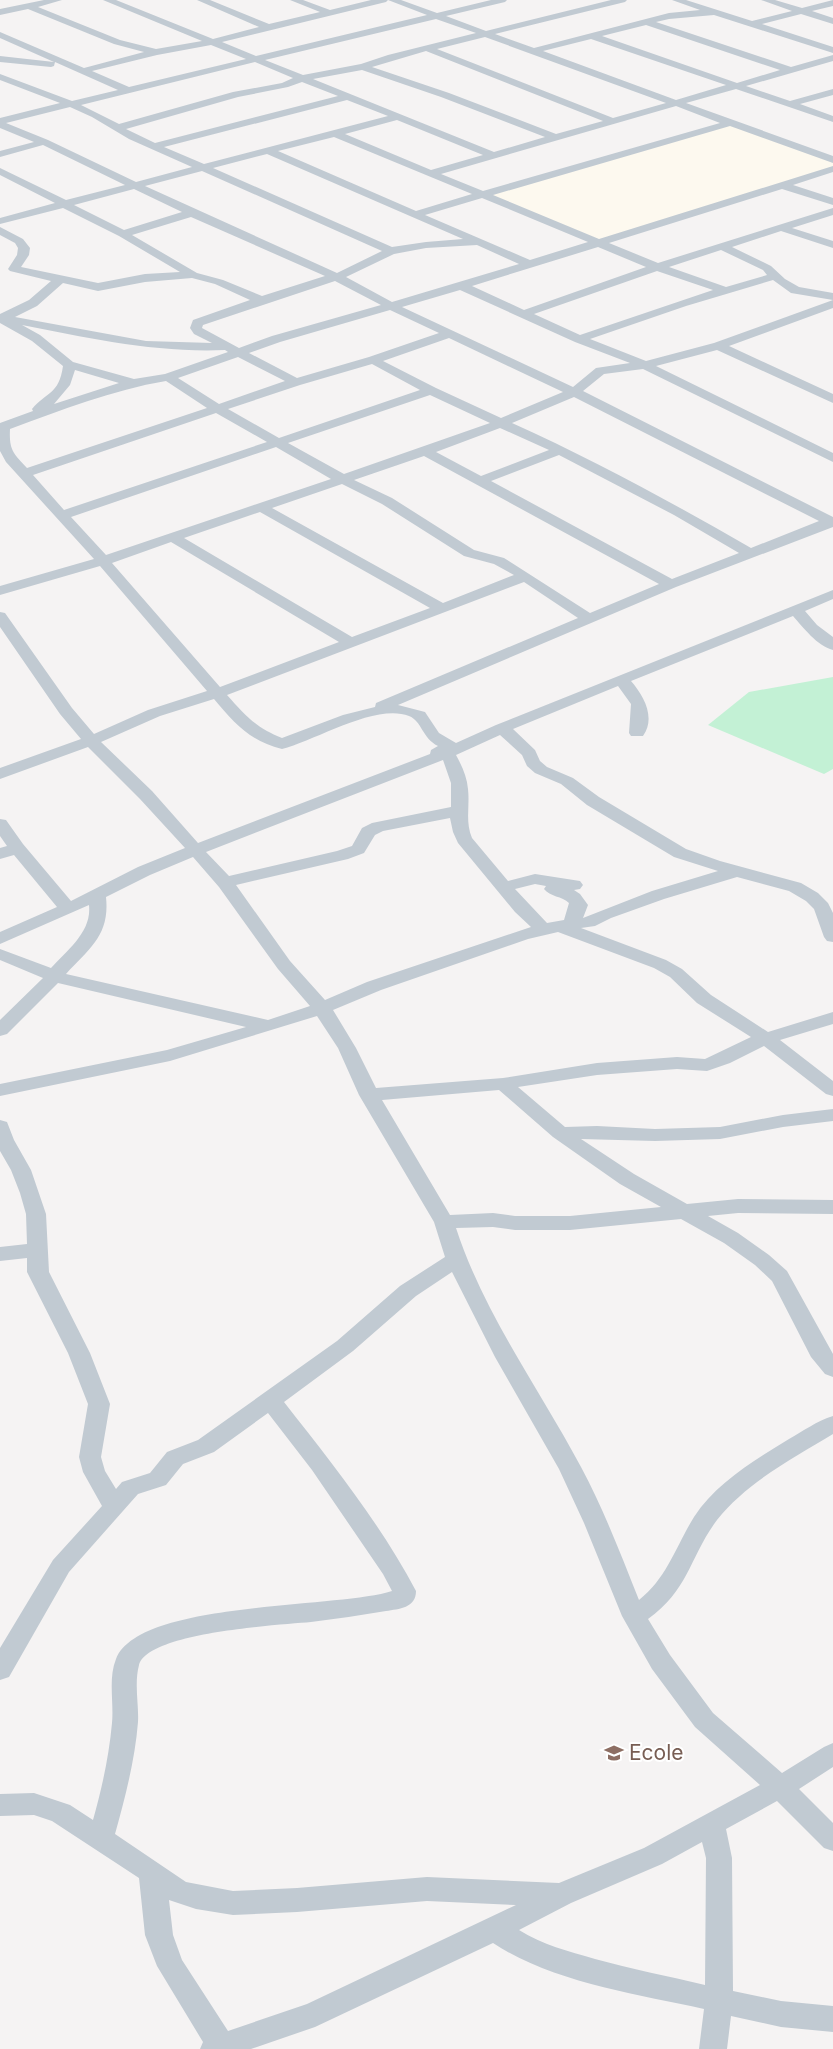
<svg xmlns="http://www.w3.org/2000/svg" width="833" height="2049" viewBox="0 0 833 2049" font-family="Inter,sans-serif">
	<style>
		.commercial { fill: #fdf9ef }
		.green { fill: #c3f1d5 }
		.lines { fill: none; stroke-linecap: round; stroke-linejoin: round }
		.minor { fill: #c1cad2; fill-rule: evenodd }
		.labels { text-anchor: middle; stroke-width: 4; stroke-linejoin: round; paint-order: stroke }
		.near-education-label { font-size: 21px; fill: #785e54; stroke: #fff; text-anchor: start }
	</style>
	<rect width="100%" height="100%" fill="#f5f3f3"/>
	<!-- commercial -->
	<path class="commercial" d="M736,123L833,158V171L600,243L483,197Z"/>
	<!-- green -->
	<path class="green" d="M833,677V769L824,774L708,725L749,692Z"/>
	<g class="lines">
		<!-- minor -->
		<path class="minor" d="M44,0H62L38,7L120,40L156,49L202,41L103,0H116L213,39L259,27L197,0H210L269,24L320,12L290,0H303L330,10L371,0H388L386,2L222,42L256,56L427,15L388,0H401L437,13L491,0H507L505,2L446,16L486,31L611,0H627L625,2L495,34L534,48L669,13L700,10L672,0H686L752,21L792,11L761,0H775L802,8L833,0V6L812,11L833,18V24L801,14L762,24L833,47V53L714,15L669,19L656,22L791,67L833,55V61L746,86L790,101L833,89V95L800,104L833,116V122L736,89L686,103L833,156V163L730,126L493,195L599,239L833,166V172L793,185L833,198V205L782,189L609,243L658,263L833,208V215L792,228L833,241V248L781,231L732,247L771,266L785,279L799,287L833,293V308L729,346L833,394V403L717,350L656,366L833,453V462L643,369L604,374L583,391L833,517V527L676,587L398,705L425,712L439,733L456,743L496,725L833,590V599L805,611L817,625L833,637V650C817,646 803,627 793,616L631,681C644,696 656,718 643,736H631L629,733L631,704L618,686L513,729L535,750L540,761L547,767L573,778L599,797L686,849L720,861L801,883L818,893L828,903L833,913V942L827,941L824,937L814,909L806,901L789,891L737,877L664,899L611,918L595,926L581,928L666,960L682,969L711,995L768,1032L833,1012V1024L780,1040L833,1081V1096L826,1094L764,1046L730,1063L707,1071L677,1069L597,1075L518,1087L565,1127L597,1126L655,1129L720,1127L783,1115L833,1109V1121L783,1127L720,1139L655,1141L581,1139L634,1174L687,1204L738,1199L833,1200V1214L738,1213L708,1216L738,1233L769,1255L787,1271L833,1354V1377L825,1374L811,1357L772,1281L755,1265L724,1243L681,1219L570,1230H515L493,1227L456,1228C484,1314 539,1388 581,1467C604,1510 621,1555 639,1600C667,1578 676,1546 694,1517C716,1483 755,1460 789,1439C803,1431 817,1421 833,1416V1434C793,1458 746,1483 717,1520C690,1556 689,1590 648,1619L670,1655L713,1713L782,1773L824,1747L833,1743V1767L799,1789L833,1823V1851L824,1848L777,1801L726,1829L732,1858L733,1991L781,2001L833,2006V2032L781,2027L731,2016L727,2049H699L704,2009C635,1994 552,1982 493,1943L315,2027L251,2049H200L203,2042L157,1966L145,1935L139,1878L52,1821L34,1815L0,1816V1794L34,1793L70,1805L93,1820C102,1788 109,1756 112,1723C114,1702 108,1679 116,1659C139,1600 336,1609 392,1591L383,1574L312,1470L268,1413L214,1452L183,1464L166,1485L138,1494L69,1572L9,1677L0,1680V1648L53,1560L102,1506L83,1472L79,1457L88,1404L68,1353L27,1272V1258L0,1261V1247L27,1244L26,1214L20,1193L11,1170L0,1151V1120L7,1122L14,1140L31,1170L46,1214L49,1272L90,1353L110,1404L101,1457L105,1471L116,1489L122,1482L150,1473L167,1452L198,1440L337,1341L400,1286L445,1257L434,1222L359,1095L338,1048L317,1016L170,1061L0,1096V1084L167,1050L246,1027L58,983L7,1034L0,1036V1020L43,978L0,960V949L51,968C67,950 92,932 89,905L0,944V932L57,907L14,855L0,859V848L7,846L0,836V819L6,820L23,844L71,901L138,867L185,848L140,799L88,747L0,779V768L81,739L60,714L0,627V612L5,613L72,708L94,734L148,710L207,691L100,566L0,595V586L94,559L6,462L0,451V423L33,411L32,409C46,392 59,395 63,366L32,341L0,323V314L29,300L51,281L10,271L8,269L17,255L18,248L15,243L0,235V227L23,239L30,248L29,255L21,267L98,283L145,274L180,272L119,236L63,208L0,224V218L55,203L0,175V168L66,200L125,185L43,145L0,157V151L34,142L0,128V118L60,103L0,80V74L72,101L118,90L55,62L54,66L51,67L0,62V56L54,62L0,38V32L84,68L144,52L114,44L28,9L0,15V9ZM436,19L476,33L388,55L361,64L303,75L265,60ZM646,25L780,70L737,83L602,36ZM485,37L666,103L613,118L437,49ZM591,39L726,85L676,100L543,51ZM211,45L246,59L129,87L92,71L157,55ZM426,51L603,121L556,134L449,93L372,67ZM255,62L293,78L282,83L233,92L119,124L81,105ZM362,70L441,97L545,137L494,152L313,79ZM302,82L338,96L155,143L126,129L238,97L288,87ZM347,100L388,116L204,164L164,147ZM676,106L720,123L483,191L441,174ZM70,107L92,117L129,139L192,167L136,182L48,140L6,123ZM397,120L483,155L431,170L345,134ZM334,137L472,194L416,211L278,151ZM267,154L463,239L426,242L392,247L213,168ZM202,171L382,251L337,273L145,186ZM134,189L182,212L124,230L74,205ZM482,198L588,242L530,260L425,215ZM191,217L325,276L262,296L223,280L197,273L132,235ZM477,245L519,264L392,302L346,277L394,254L426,248ZM598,247L646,267L524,310L472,286ZM721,250L763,270L767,275L726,287L669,267ZM657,271L713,290L580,335L534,314ZM192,278L215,284L250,300L193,320L190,328L194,334L212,343L146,341L15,317L37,306L63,283L98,291L145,282ZM773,280L791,293L833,300L714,343L646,361L590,339L686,306ZM335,281L381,305L272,336L239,348L202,328L203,325ZM460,290L575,342L630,363L596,368L573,387L402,307ZM390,310L439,333L369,357L297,378L249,353L280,342ZM22,325C89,338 155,353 225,350L228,352L165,374L134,379L73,362L40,335ZM449,338L563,392L501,418L436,388L383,361ZM238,357L285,381L219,404L178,378ZM372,364L420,390L279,438L228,409L300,385ZM75,370L119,383L54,404L70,385ZM166,381L207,408L27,468C13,453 9,450 10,429C62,410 112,390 166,381ZM430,395L490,423L344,474L288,443ZM574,397L819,521L751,548C673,503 594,460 512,423ZM216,413L267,442L64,510L33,475ZM500,428L549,450L481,476L436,452ZM276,447L331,479L106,555L71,517ZM559,455L674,515L739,553L672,579L491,481ZM424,456L659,584L590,613L504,558L474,550L392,498L354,480ZM342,484L382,504L464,556L494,564L514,575L443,603L272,508ZM260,512L430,608L352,637L184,538ZM171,542L339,642L220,687L112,563ZM524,582L578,618L376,703L375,707L343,715L282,738C256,728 245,715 227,695ZM214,699C234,723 250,741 282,749C315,741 375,703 409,716C422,721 422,738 438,746L431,750L430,754L198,843L152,791L101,742L160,716ZM500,735L522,755L527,766L535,773L561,784L587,805L674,857L718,871L652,891L583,918L588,905L580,894L574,890L580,889L583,885L580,881L535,874L508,881L472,838C465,821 470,807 468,789C467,777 462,766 456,755ZM443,760L451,783V807L372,823L362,828L352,846L337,851L229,876L206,852ZM450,818L453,832L458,843L515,912L531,927L367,982L325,1000L290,961L236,885L348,859L364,853L375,835L383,831ZM193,857L219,887L278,969L310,1006L268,1020L66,974C90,948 110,935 106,897L150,875ZM535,884L546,886L544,889C550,897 562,896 569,903L564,920L547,923L515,889ZM558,932L654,968L670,977L697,1003L751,1037L705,1059L677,1057L597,1063L503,1078L376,1088L356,1048L333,1010L381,990L528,939ZM499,1090L553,1137L620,1184L661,1207L570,1216H515L493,1213L450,1215L382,1100ZM452,1272L495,1357L559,1469L584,1523L622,1616L652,1669L695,1727L760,1785L644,1848L559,1883L427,1877L297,1888L233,1891L186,1882L115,1834C125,1798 135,1760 138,1722C139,1704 134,1684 139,1665C148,1632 279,1625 311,1622C336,1619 361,1615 386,1611C399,1609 416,1608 416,1591C380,1523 331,1462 284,1402L353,1351L416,1296ZM702,1842L706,1858L705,1985C668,1976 631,1969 595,1959C568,1951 543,1945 519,1930L571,1903L662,1864ZM169,1900L196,1909L233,1915L297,1912L427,1901L516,1905L307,2004L228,2031L182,1960L173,1935Z"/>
	</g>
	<!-- icons -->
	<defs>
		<g id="school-bare" transform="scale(1.5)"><path d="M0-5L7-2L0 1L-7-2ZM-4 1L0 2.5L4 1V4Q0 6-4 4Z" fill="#8d6e63" stroke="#fff" stroke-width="2.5" paint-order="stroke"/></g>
	</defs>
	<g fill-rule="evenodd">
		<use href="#school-bare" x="614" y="1753"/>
	</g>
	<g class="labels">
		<!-- near-education labels -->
		<g class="near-education-label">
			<text x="629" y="1760">Ecole</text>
		</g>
	</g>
</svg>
